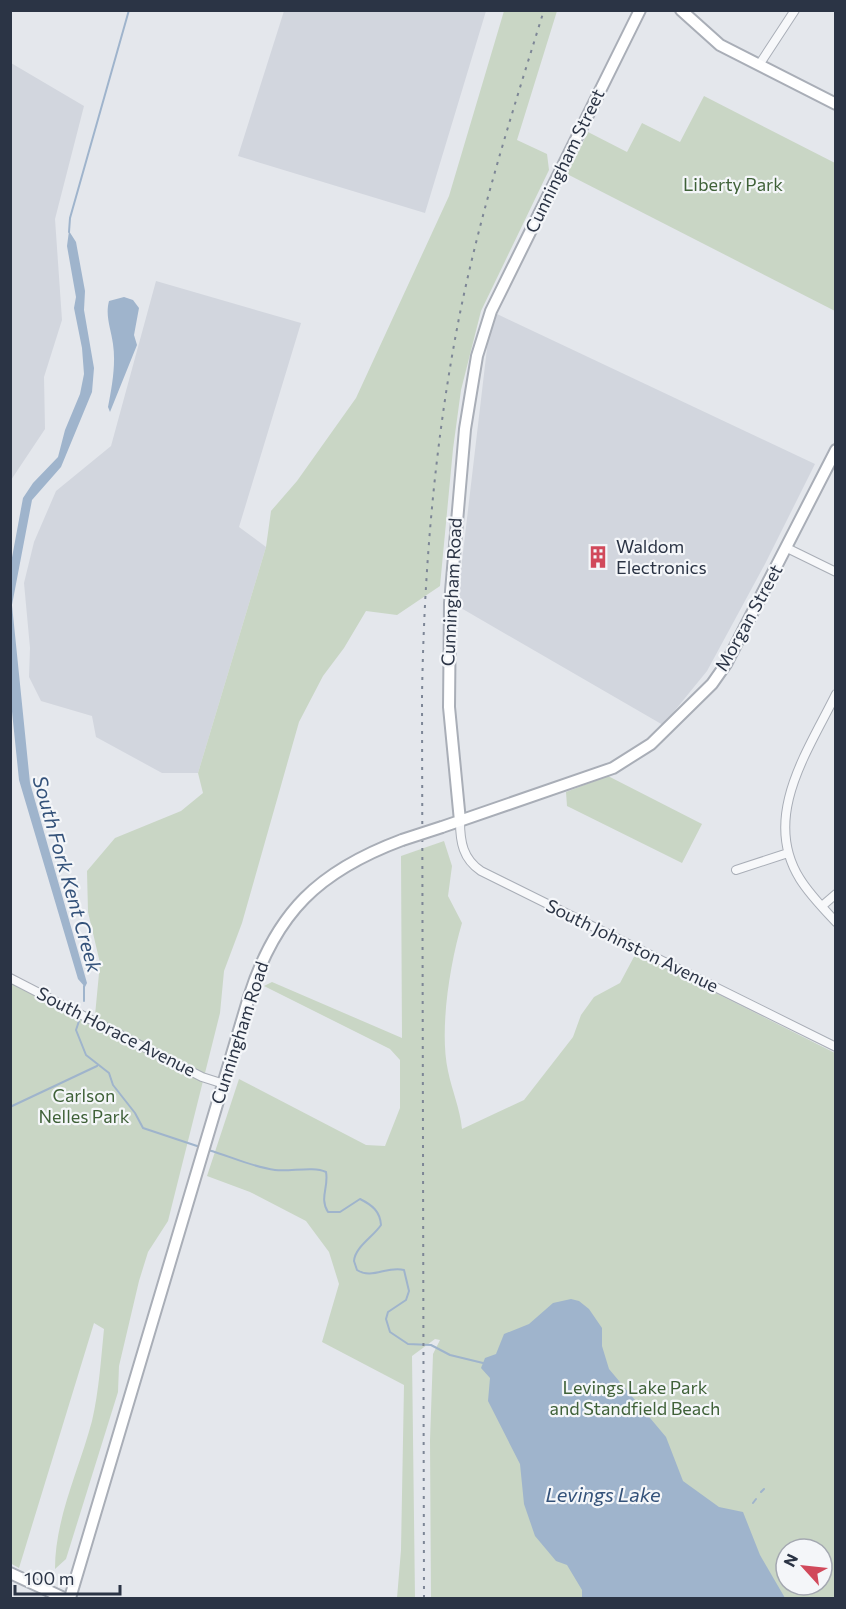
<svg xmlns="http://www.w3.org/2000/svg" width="846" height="1609" viewBox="0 0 846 1609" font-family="Commissioner,sans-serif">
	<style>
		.built { fill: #d2d6de }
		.green { fill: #c9d6c5; fill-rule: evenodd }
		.water { fill: #9fb4cc }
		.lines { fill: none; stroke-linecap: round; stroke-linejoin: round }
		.stream { stroke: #9fb4cc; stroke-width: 2 }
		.street-casing { stroke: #a9aeb7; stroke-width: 10 }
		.secondary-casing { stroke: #a9aeb7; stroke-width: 14 }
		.street { stroke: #f7f8fa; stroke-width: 8 }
		.secondary { stroke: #fff; stroke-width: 10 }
		.rail { stroke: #7d8696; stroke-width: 2; stroke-dasharray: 3 6; stroke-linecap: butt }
		.secondary-bridge-casing { stroke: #a9aeb7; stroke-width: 14; stroke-linecap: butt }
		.secondary-bridge { stroke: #fff; stroke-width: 10 }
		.labels { text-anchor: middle; stroke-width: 4.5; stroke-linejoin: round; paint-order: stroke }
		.street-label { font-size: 18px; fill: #2b3445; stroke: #f4f6f9 }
		.park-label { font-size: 18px; fill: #3f6138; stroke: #f4f6f9 }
		.poi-label { font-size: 18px; fill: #2b3445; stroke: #f4f6f9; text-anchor: start }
		.water-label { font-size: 20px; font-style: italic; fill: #34527a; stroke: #f4f6f9 }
	</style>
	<rect width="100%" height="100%" fill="#e4e7ec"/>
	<!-- built -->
	<path class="built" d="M284,11H486L425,213L238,156Z
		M11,63L84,106L55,219L62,320L44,377L45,429L11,480Z
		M156,281L301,323L239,527L266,547L198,773H162L96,737L92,716L41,701L29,677L30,648L24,583L34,542L56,491L111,446Z
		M497,314L815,464L765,564L707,671L663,725L461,608L458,595L488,340Z"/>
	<!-- green -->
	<path class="green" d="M504,11H557L517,140L547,154L549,170L481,311L461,390L453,449L440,586L397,615L366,611L344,648L323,676L299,722L242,923L224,971L220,1013L168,1221L148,1252L139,1281L119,1366L118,1392L66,1559L55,1569C55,1518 79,1470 92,1421C99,1391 101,1359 104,1329L94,1323L19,1568L10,1563V983L94,1026L100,963L88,912L87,871L115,838L181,811L203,793L198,773L266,547L271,511L297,481L356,398L449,196Z
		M704,96L835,163V311L567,174L588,132L627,152L642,123L680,142Z
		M608,776L702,824L682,863L567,806L566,792Z
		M444,841L452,866L448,896L462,923C450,963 439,1030 448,1071C452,1091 460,1108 462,1129L524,1100L573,1037L581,1015L594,997L620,983L636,953L835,1053V1598H431L430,1440L433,1354L440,1340L435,1339L412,1356L415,1598H397L401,1550L404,1385L322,1342L339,1284L329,1252L306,1221L250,1192L207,1176L239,1079L366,1145L385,1146L400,1108V1060L390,1049L264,986L272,982L402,1038L401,856ZM786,1549H822V1585H786Z"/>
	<!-- water -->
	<path class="water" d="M69,231L76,242L85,291L84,310L94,368L92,392L61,467L32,500L12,605L30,783L87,983L85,987L78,979L19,780L10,692L11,563L23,498L33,483L58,457L65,430L80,394L84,374L82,348L74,308L76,297L67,246Z
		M124,297L133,300L139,308L134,335L137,345L110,412L108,407C112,387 116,364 113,344C111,329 105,316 109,301Z
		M571,1299L579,1301L589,1309L602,1328V1346L609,1369L666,1437L683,1481L719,1507L743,1512L760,1555L785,1598H582V1590L567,1565L556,1561L535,1536L524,1504L520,1464L488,1401L490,1378L481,1368L485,1358L496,1354L504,1334L529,1324L553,1303Z"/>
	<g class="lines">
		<!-- stream -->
		<path class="stream" d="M69,232L70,218L129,10
			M84,1001V986
			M79,1021L76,1030L86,1055L109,1073L113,1085L135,1113L143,1128L200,1147
			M10,1107L97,1066
			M208,1150C230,1156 252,1167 275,1170C290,1172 313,1166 326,1172C329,1187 319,1198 328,1212H340L360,1199C372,1205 380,1211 381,1225C373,1237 355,1247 354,1261L357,1270C372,1280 388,1265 404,1270L409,1291L406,1300L388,1312L386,1319L390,1332L408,1344L431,1345L450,1355L483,1363
			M761,1492L764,1489
			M753,1503L756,1499"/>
		<!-- street casing -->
		<g class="street-casing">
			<path id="street" d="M759,65L795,10
				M787,548L836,572
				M836,694C808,751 761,817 800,879C810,895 823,908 836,922
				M460,821C460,842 463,859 481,871L836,1047
				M736,870L788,853
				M822,906L836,894
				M10,978L202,1077L224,1084"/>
		</g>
		<!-- secondary casing -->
		<g class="secondary-casing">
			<path id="secondary" d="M681,10L720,45L836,104
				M460,821L449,707L450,603L465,429L477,356L491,311L640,10
				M442,827L613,768L651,744L712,684L726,664L836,450
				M10,1573L64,1598
				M70,1598L249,997C276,912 319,871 402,840"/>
		</g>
		<!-- street -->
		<use href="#street" class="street"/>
		<!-- secondary -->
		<use href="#secondary" class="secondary"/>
		<!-- rail -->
		<path class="rail" d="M424,1598L422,697C424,567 435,439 460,313C481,210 513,110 544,10"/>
		<!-- secondary-bridge casing -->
		<g class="secondary-bridge-casing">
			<path id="secondary-bridge" d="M402,840L442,827"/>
		</g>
		<!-- secondary-bridge -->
		<use href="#secondary-bridge" class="secondary-bridge"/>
	</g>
	<!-- icons -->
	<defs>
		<g id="building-bare" transform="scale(1.8)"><path d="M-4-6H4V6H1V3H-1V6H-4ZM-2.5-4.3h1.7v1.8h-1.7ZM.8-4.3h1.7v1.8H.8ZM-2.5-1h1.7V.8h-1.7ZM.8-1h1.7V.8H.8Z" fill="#d1495b" stroke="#f4f6f9" stroke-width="2.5" paint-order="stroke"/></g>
	</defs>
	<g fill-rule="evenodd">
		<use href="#building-bare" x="598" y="557"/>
	</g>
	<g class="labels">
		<!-- street labels -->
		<g class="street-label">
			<text transform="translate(565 161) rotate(-64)" y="6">Cunningham Street</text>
			<text transform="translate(452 592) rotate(-87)" y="6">Cunningham Road</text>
			<text transform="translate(749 618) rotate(-61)" y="6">Morgan Street</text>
			<text transform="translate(632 946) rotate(26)" y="6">South Johnston Avenue</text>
			<text transform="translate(116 1032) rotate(27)" y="6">South Horace Avenue</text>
			<text transform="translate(240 1033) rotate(-72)" y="6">Cunningham Road</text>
		</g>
		<!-- park labels -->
		<g class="park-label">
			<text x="733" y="191">Liberty Park</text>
			<text x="84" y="1102">Carlson<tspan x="84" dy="21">Nelles Park</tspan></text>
			<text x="635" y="1394">Levings Lake Park<tspan x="635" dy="21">and Standfield Beach</tspan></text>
		</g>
		<!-- poi labels -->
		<g class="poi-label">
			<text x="616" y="553">Waldom<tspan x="616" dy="21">Electronics</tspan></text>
		</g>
		<!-- water labels -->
		<g class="water-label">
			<text transform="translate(67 874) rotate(74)" y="7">South Fork Kent Creek</text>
			<text x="603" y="1502">Levings Lake</text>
		</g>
	</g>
	<!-- border -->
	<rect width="846" height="1609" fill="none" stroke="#2b3445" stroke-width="24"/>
	<!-- north arrow -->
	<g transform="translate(804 1567) rotate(297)"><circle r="28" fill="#f4f6f9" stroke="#a4a8b1" stroke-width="1.5"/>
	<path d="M0-4.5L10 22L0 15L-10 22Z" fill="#d1495b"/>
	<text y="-9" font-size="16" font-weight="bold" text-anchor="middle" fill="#2b3445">N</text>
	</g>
	<!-- scale -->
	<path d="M15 1585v9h105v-9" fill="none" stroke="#2b3445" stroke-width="3"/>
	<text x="24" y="1585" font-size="18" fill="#2b3445" stroke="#f4f6f9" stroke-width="4.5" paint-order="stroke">100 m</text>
</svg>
